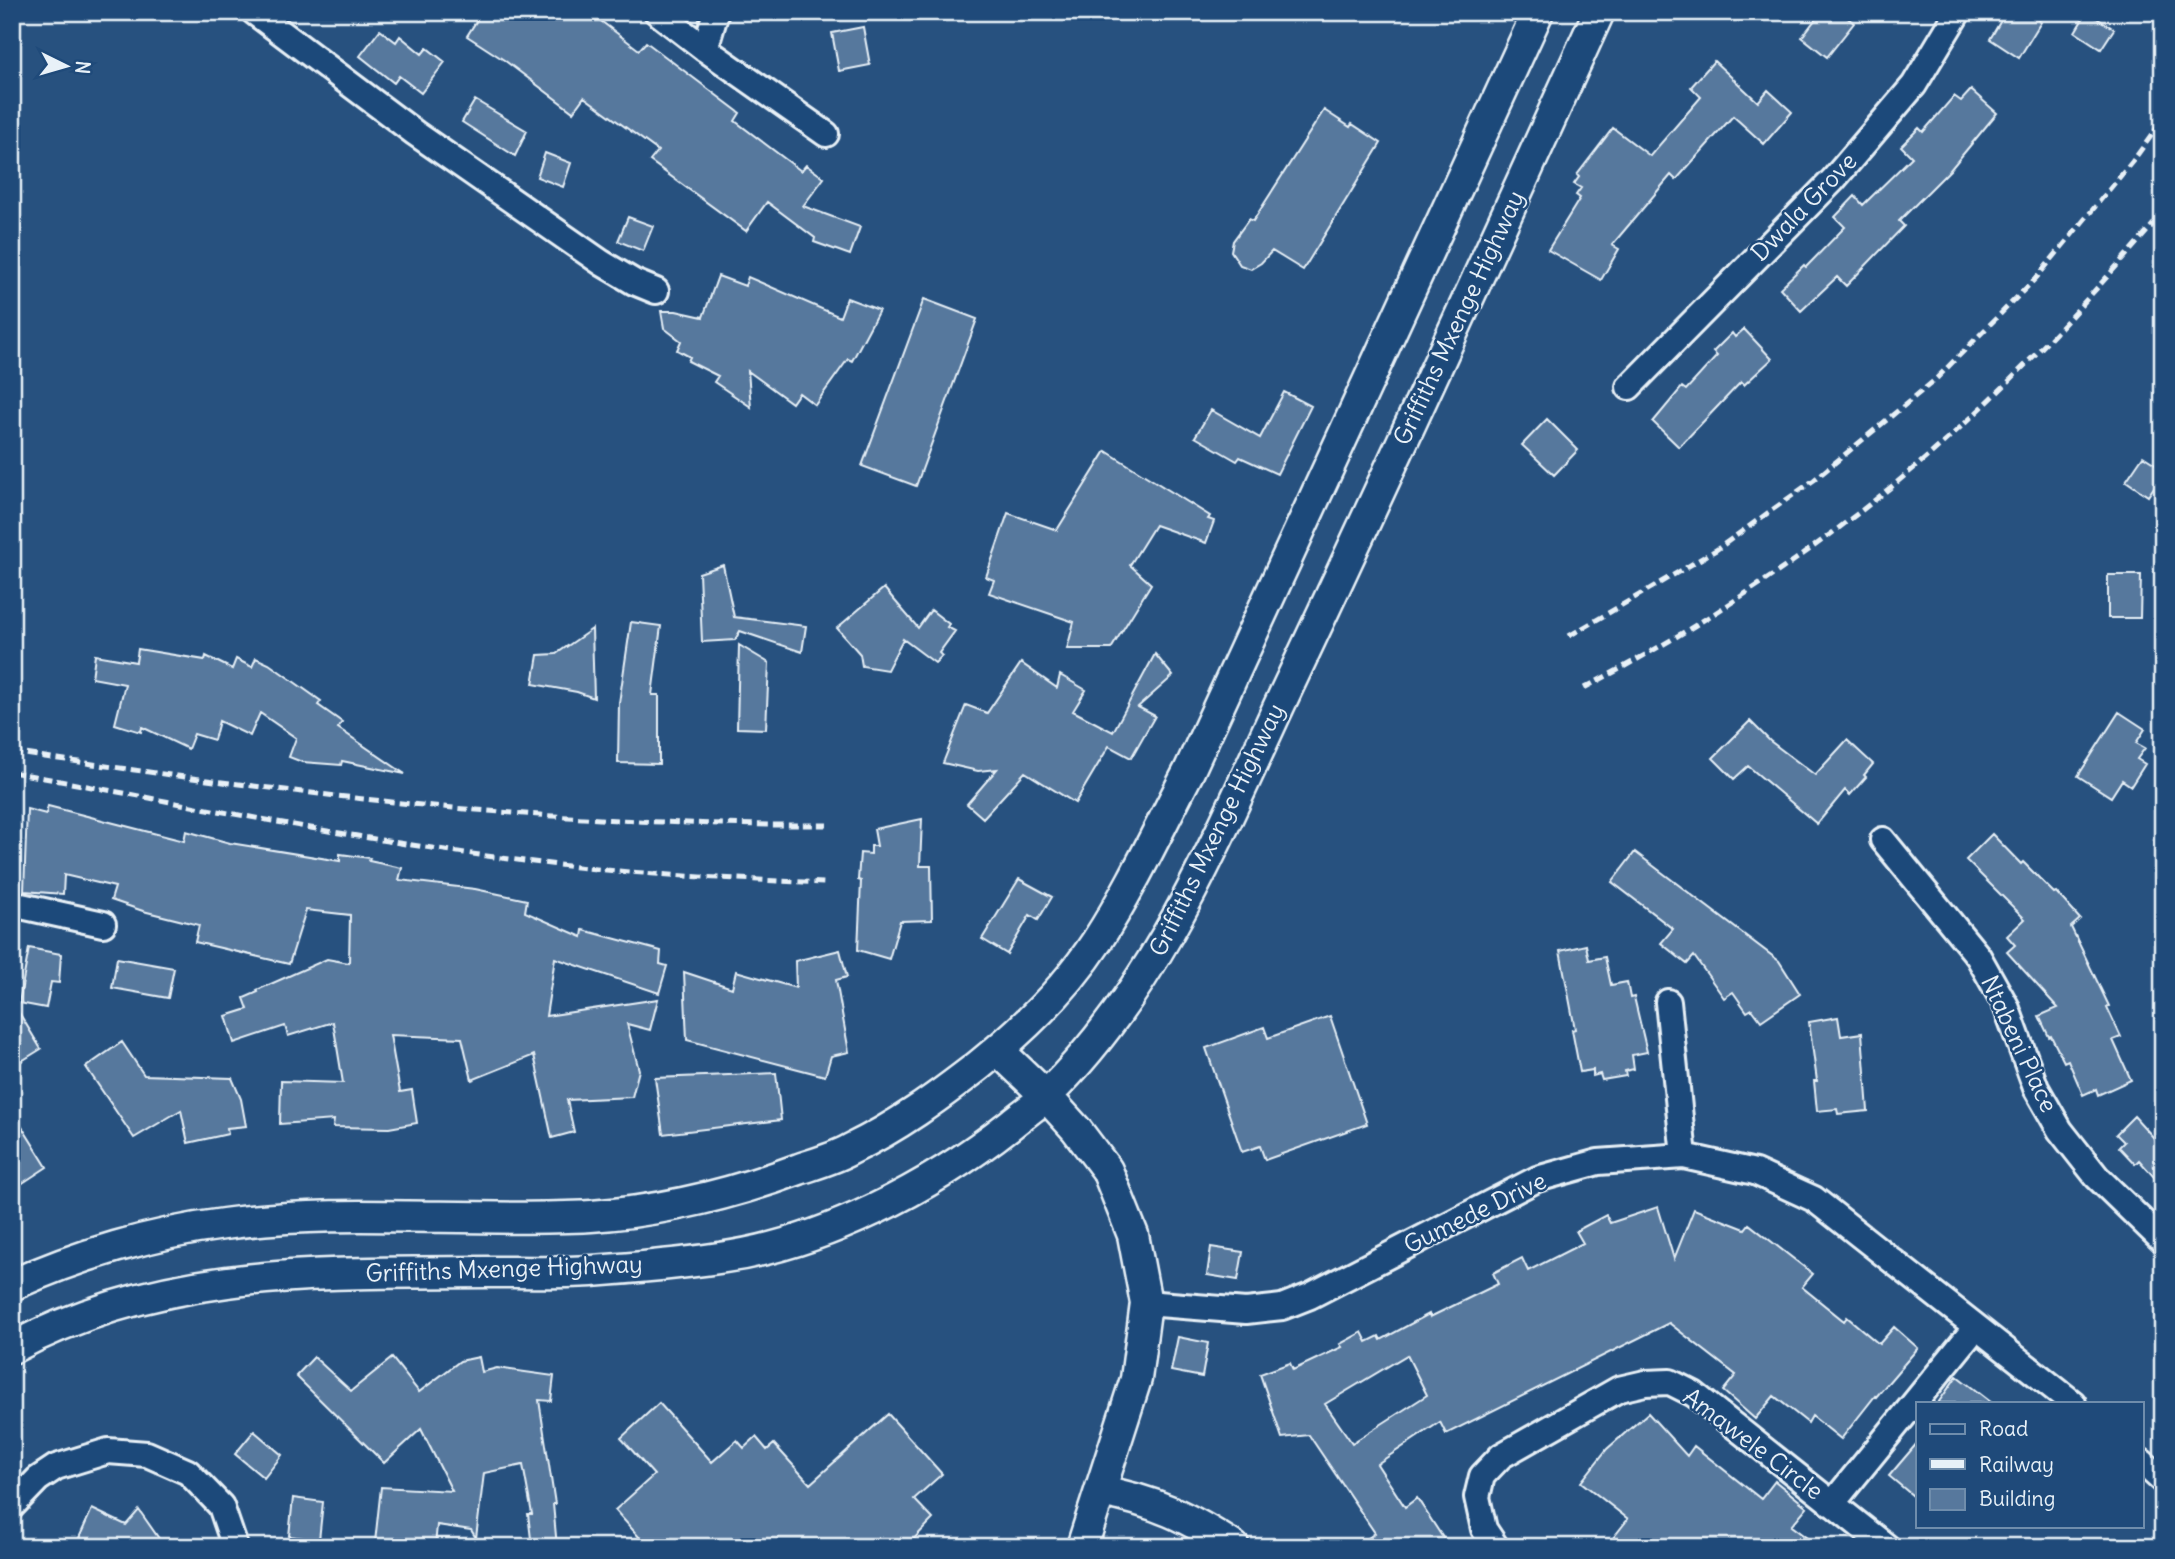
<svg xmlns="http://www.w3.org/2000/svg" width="2175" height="1559" viewBox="0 0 2175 1559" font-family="Delius,sans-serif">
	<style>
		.building { fill: #57789d; stroke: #e8f1f8; stroke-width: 2; fill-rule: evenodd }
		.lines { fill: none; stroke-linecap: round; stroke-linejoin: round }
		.minor-casing { stroke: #e8f1f8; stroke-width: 30 }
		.tertiary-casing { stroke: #e8f1f8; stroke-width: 35 }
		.minor { stroke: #1f4a7a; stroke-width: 24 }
		.tertiary { stroke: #1f4a7a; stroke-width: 30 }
		.rail { stroke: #e8f1f8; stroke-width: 5; stroke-dasharray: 10 5; stroke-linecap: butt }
		.labels { text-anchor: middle; stroke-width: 5; stroke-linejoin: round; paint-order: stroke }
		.street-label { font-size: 24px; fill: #e8f1f8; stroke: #1f4a7a }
	</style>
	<rect width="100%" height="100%" fill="#27517f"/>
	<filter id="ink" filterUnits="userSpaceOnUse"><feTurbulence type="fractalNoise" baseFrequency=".0143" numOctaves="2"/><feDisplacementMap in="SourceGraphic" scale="14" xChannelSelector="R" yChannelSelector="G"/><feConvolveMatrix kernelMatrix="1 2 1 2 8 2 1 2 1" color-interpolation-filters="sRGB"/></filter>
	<g filter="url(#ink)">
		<!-- building -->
		<path class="building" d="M482,12H589L639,50L646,42L740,113L735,121L801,171L806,165L824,178L803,206L860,227L850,255L814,242L815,238L767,202L746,231L650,161L658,151L584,97L573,112L504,60L467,36Z
			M1821,12H1840L1854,23L1827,57L1802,37Z
			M2006,12H2026L2041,22L2019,58L1990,39Z
			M2087,12L2114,29L2101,49L2075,32Z
			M863,27L870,65L839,71L832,33Z
			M380,30L396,42L400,36L422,54L427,48L445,62L421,93L399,76L394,83L360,56Z
			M1714,61L1758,102L1768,90L1792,112L1764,144L1733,116L1676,180L1671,175L1612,245L1619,249L1601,280L1548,250L1580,198L1576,195L1581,188L1574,184L1579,177L1577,175L1613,128L1650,156L1701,97L1691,87Z
			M1971,90L1997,113L1950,170L1899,221L1904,226L1846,286L1837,277L1801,311L1780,288L1804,265L1806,267L1845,227L1835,217L1855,196L1863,205L1912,157L1901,146L1919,128L1923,132L1954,96L1961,101Z
			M475,100L527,131L515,156L462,122Z
			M1324,110L1350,127L1352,124L1381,143L1303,270L1272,251L1261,263L1251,269L1240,265L1231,251L1233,241L1249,219L1253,221Z
			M545,153L571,163L563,187L537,177Z
			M628,217L653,226L643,251L618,241Z
			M718,276L745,286L748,277L840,317L847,298L879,310L852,361L848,359L815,405L799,393L792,403L748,371L751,407L714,382L718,376L688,361L690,357L677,350L681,341L664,328L661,311H676L703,317Z
			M924,299L977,319L916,486L862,466Z
			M1744,329L1772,359L1744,385L1741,382L1679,447L1653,422L1682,387L1686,390L1717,356L1713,352L1732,333L1735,337Z
			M1284,392L1311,406L1277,474L1240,457L1237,461L1195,437L1211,410L1260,438Z
			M1547,419L1578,450L1554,475L1522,445Z
			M1106,451L1210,516L1208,519L1214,521L1206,543L1155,525L1130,565L1151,584L1111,649H1067L1074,622L989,593L994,580L986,577L1008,513L1057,530Z
			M2143,456L2163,469V474L2148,496L2126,481Z
			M723,565L734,617L806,626L802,652L740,631L735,640L702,642L699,573Z
			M2108,575H2141L2140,618H2108Z
			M884,588L918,628L931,610L949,624L947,627L955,631L939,653L942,656L935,663L903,639L887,670L862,666L860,654L837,628Z
			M631,622L661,626L652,695H659V764L618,763L619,703Z
			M592,629L594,698L577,692L533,684L538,655L556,654Z
			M739,645L769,663L766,729L737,728Z
			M138,649L205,660L206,656L232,669L236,659L252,667L256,658L269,664L321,701L318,705L342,722L338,728L405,774L342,761L341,765L302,762L289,757L296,738L260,713L250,736L219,721L214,740L194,734L188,749L142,727L141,732L115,724L125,684L92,678L95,655L136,662Z
			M1155,654L1173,676L1138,707L1155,716L1131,758L1109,746L1075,803L1025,772L983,818L967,804L997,769L978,771L943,763L966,705L987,713L1021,663L1057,688L1060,675L1086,690L1073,711L1113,732Z
			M2119,712L2145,729L2136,743L2145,748L2137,759L2145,764L2131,786L2122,780L2111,797L2078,776Z
			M1750,721L1770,741L1815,775L1847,740L1873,764L1864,775L1866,777L1850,795L1845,790L1817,824L1748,766L1734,779L1713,758Z
			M48,806L184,841L186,831L230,843L340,861V854L370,858L369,861L402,868L399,880L475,889L527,900L525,912L582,937L583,930L661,951L660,964L667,966L659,993L555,958L546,1016L658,999L650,1030L627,1024L639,1070L632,1097L567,1100L574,1132L552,1138L534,1055L472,1080L462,1038L390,1035L400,1092L412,1090L417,1123L389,1128L333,1127L334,1120L280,1124L281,1081L343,1083L333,1022L288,1036L285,1026L234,1043L226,1016L248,1009L244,998L258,992L257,990L327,959L349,963L350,915L306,910L289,964L195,942L199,925L143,911L111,900L115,887L64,875L63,894L24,891L27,809L46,814Z
			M922,819L920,866H931L932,920L900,921L889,959L858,950L861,881L858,880L860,853L871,854V846H877L874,829Z
			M1992,834L2021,864L2023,862L2054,893L2056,892L2080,919L2071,927L2109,1006L2107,1007L2121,1037L2113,1040L2131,1080L2098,1095L2096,1089L2083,1095L2068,1060L2064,1062L2051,1036L2049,1037L2039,1016L2058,1008L2007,952L2015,945L2007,936L2025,919L1966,860Z
			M1635,852L1779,961L1800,994L1761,1021L1752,1009L1747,1012L1733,992L1724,998L1694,956L1687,964L1661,943L1673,929L1612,882Z
			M1019,879L1052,897L1038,920L1030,915L1007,954L982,939Z
			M1586,945L1589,960L1605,957L1611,985L1627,982L1630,998L1634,997L1647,1052L1632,1055L1634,1069L1625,1071L1626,1076L1602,1080L1600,1074L1593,1076V1070L1580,1072L1572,1030L1575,1029L1560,951Z
			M29,948L61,954L59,983L51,982L46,1008L19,1003Z
			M840,950L847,977L836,980L849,1052L831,1056L825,1076L687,1040L684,972L732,988L736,971L796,988L795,961Z
			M117,958L174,968L168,998L112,988Z
			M12,1001L41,1049L12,1067Z
			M1330,1016L1367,1124L1265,1160L1260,1146L1242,1152L1206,1048L1264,1027L1268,1038Z
			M1838,1017L1841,1036L1862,1033L1868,1111L1838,1114L1837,1109L1817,1111L1814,1081H1817L1809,1022Z
			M122,1042L144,1075L232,1078L241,1099L246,1126L227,1128L228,1134L188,1143L181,1110L134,1138L86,1067Z
			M776,1073L781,1120L663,1134L655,1078Z
			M12,1111L47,1167L12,1190Z
			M2134,1116L2163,1148V1187L2139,1160L2135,1164L2119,1147L2124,1142L2116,1134Z
			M1658,1207L1674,1259L1694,1209L1745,1229L1749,1224L1813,1274L1802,1287L1844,1321L1847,1317L1879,1344L1894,1327L1918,1348L1876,1397L1875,1396L1841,1439L1812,1416L1808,1423L1774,1396L1755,1419L1723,1391L1736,1375L1669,1323L1446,1434L1440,1422L1377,1464L1405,1507L1417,1498L1449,1547H1356L1375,1533L1309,1435L1282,1438L1260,1374L1290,1363L1293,1370L1342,1347L1340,1344L1362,1332L1367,1342L1379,1336L1381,1340L1429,1314L1430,1317L1498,1284L1493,1273L1522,1258L1528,1271L1583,1243L1576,1231L1606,1215L1610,1223ZM1407,1355L1427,1395L1352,1443L1325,1404Z
			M1211,1247L1243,1252L1238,1280L1207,1275Z
			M1178,1337L1208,1343L1202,1377L1171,1371Z
			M314,1357L351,1391L392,1358L419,1392L460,1361L479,1357L482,1372L497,1368L554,1376L551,1401L539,1400L555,1504H553L557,1547H532L528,1514H532L523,1465L484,1473L476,1538L471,1530L437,1525L435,1547L375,1542L381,1487L452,1491L421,1429L384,1463L296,1376Z
			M1957,1376L1992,1403H1938Z
			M659,1403L712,1462L737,1440L744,1448L756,1437L767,1450L774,1444L810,1484L888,1414L942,1474L914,1499L933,1519L906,1547H648L615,1510L654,1475L621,1438Z
			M1648,1413L1687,1456L1694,1446L1761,1499L1775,1481L1807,1507L1791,1526L1819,1547H1606L1628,1519L1581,1482L1607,1449Z
			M254,1431L282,1455L264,1478L235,1454Z
			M1918,1442V1500L1889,1476Z
			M293,1498L323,1502L319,1540L289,1536Z
			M92,1509L126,1525L139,1510L160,1540L174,1547H98L79,1538Z"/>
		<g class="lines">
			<!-- minor casing -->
			<g class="minor-casing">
				<path id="minor" d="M254,12L415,133L602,263L634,282L656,291
					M657,12L705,49L826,134
					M705,49L716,12
					M1629,387L1833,180L1914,85L1958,12
					M1883,840L1978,956L2006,1006L2036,1088L2060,1130L2097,1177L2163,1241
					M12,904L103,924
					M1668,1002L1684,1156
					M1146,1303L1246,1311L1282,1307L1310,1296L1537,1179L1598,1162L1684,1156L1755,1172L1814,1199L2073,1403
					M2142,1462L2163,1481
					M1832,1504L1976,1327
					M12,1506L38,1479L56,1467L108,1451L147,1454L188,1472L221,1506L235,1547
					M1496,1547L1484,1529L1477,1497L1482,1476L1501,1456L1619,1389L1645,1383L1670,1382L1694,1394L1887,1547"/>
			</g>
			<!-- tertiary casing -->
			<g class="tertiary-casing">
				<path id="tertiary" d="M998,1050L1046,1096L1076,1129L1107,1170L1133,1235L1146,1303L1136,1379L1082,1547
					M12,1285C78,1255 153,1233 224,1224C346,1207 469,1223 591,1216C663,1211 732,1194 799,1169C817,1163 835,1158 851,1149C897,1127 938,1097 978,1066C1023,1030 1065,990 1097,941C1132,887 1159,828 1189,771L1538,12
					M12,1348C164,1267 321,1273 488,1272C522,1272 558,1273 592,1271C634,1268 677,1264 719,1258C823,1244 930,1188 1011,1124C1023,1114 1037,1105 1047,1095C1164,981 1224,821 1293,676C1397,456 1498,234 1599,12
					M1100,1491C1155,1501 1188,1517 1234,1547"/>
			</g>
			<!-- minor -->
			<use href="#minor" class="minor"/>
			<!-- tertiary -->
			<use href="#tertiary" class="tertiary"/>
			<!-- rail -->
			<path class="rail" d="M1569,636L1716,550L1814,480L1935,380L2037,277L2132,162L2163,120
				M1584,688C1736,609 1878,509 2001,389C2058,333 2110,274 2163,213
				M12,752C282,793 554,827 827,825
				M12,772C191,805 369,843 550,864C641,875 733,879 824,883"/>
		</g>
	</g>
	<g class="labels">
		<!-- street labels -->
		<g class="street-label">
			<text transform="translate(1804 207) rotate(-46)" y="8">Dwala Grove</text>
			<text transform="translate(1459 318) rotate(-65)" y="8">Griffiths Mxenge Highway</text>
			<text transform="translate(1217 830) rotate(-64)" y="8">Griffiths Mxenge Highway</text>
			<text transform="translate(2019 1044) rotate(65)" y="8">Ntabeni Place</text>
			<text transform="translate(1475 1213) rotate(-26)" y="8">Gumede Drive</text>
			<text transform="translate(504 1269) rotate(-2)" y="8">Griffiths Mxenge Highway</text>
			<text transform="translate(1753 1444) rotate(37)" y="8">Amawele Circle</text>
		</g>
	</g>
	<!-- margin -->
	<rect width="2175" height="1559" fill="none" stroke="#1f4a7a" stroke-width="42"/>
	<rect x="21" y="21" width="2133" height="1517" fill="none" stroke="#e8f1f8" stroke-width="2.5" filter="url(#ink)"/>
	<!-- legend -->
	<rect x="1916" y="1402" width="228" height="126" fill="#1f4a7a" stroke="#6f8dac" stroke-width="2"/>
	<rect x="1930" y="1424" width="35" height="10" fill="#1f4a7a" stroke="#6f8dac" stroke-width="2"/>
	<text x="1979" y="1436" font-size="21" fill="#e8f1f8">Road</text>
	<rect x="1930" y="1459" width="35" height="10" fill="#e8f1f8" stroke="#6f8dac" stroke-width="2"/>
	<text x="1979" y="1472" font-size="21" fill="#e8f1f8">Railway</text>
	<rect x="1930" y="1489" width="35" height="21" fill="#57789d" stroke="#6f8dac" stroke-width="2"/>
	<text x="1979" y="1506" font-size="21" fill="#e8f1f8">Building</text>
	<!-- north arrow -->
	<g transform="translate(66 66) rotate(95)" stroke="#1f4a7a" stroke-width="5" paint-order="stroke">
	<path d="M0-5L12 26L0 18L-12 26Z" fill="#e8f1f8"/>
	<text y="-10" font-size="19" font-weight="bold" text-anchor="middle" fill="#e8f1f8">N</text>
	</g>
</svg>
